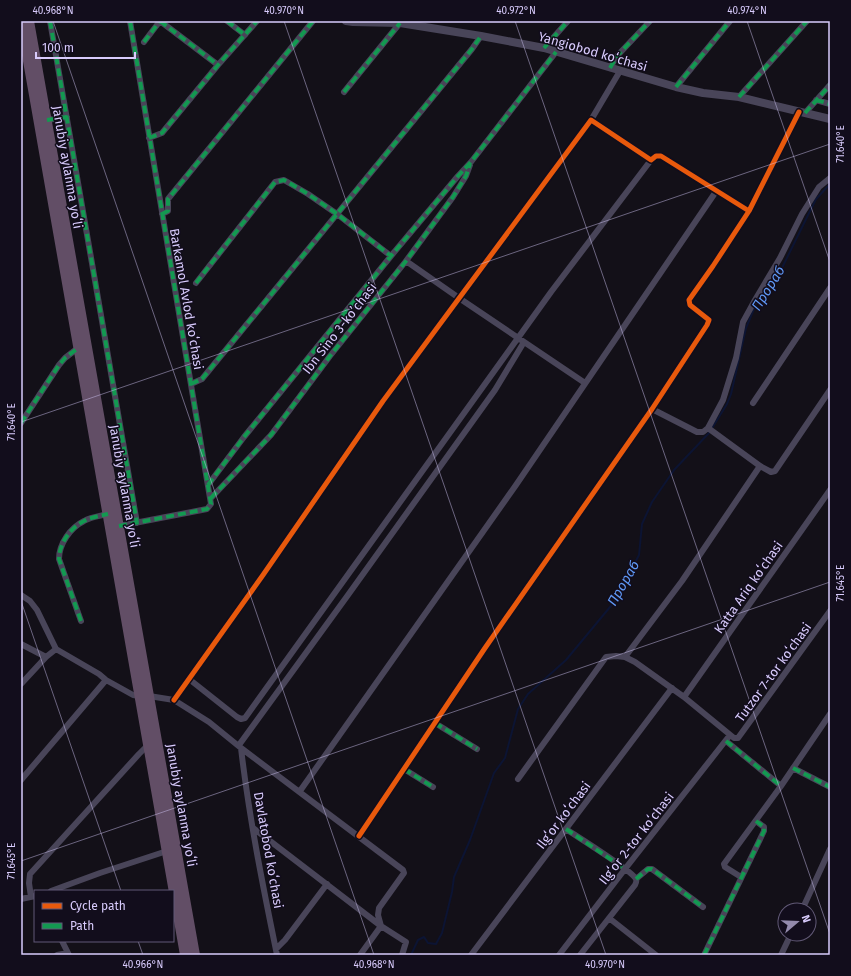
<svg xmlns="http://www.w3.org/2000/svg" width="851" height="976" viewBox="0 0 851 976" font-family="'Fira Sans',sans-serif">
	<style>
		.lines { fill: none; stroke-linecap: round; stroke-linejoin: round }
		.stream { stroke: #0c1433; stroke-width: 2 }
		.minor { stroke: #494559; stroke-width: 6 }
		.tertiary { stroke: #494559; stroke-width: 8 }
		.trunk { stroke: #624e66; stroke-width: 10 }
		.quiet { stroke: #139951; stroke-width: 4; stroke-dasharray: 8 4; stroke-linecap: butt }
		.cycleway-casing { stroke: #120d1c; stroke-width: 8 }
		.cycleway { stroke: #e8590c; stroke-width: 5 }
		.ticks { fill: none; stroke: #d8cbfc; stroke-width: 1; stroke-opacity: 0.45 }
		.labels { text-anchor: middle; stroke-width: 3; stroke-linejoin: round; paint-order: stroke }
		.street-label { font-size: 13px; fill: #d8cbfc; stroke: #120d1c }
		.water-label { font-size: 14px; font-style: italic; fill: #5f98f5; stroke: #120d1c }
		.neatline { fill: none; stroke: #d8cbfc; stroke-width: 1.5 }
		.ticks-label { font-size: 10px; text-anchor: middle; fill: #d8cbfc }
	</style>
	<rect width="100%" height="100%" fill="#131018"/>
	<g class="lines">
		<!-- stream -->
		<path class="stream" d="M411,955L418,940L424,937L428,943L436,944L442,933L452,892L454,877L470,840L494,773L505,758L518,709L528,694L566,660L615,601L639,555L642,524L652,502L674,470L709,433L727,404L731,394L746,328L756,304L779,274L816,199L830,184"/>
		<!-- minor -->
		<path class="minor" d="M50,21L137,523
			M160,21L218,65
			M227,21L245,35
			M144,42L160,21
			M544,48L568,21
			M610,68L617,56L650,21
			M676,87L730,21
			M344,92L400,23
			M739,97L807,21
			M816,100L830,104
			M805,113L830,85
			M47,120L67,117
			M591,120L620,71
			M149,138L162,133L218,65L257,21
			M162,214L168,211V199L313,21
			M406,261L459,298L585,383
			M196,283L275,182L284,180L308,194L337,214L391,256
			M191,384L202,379L472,49L481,36
			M753,403L830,288
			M652,409L697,432H703L708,428L723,400L736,358L743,322L755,300L780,258L802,214L819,187L830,178
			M21,423L59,365L65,358L78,348
			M708,428L760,466L771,472L775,471L830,390
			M208,485L244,437L391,256L458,176L471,162L556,52
			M211,498L271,435L330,356L406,261L453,197L466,176L470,165
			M119,526L207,509L211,504L130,21
			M21,595L30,601L37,610L56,649L99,674L106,680L133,695L140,696
			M81,621L59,559C59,544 70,528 84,521C91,517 100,516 108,514
			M21,644L46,657L56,649
			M625,657L635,662L684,697L734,738H738L830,611
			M189,679L237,717L241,719L245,718L551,292L651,160
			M21,684L46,657
			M149,696L174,700L209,722L241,748L403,870L404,873L379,908L378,915L381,926L360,955
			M684,697L830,490
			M174,700L263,575L383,401L591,120L651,160L656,156H661L749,211
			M435,723L477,749
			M726,741L781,786
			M239,745L348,595L495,390L524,342
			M241,748C249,817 263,887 277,955
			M793,768L830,787
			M404,769L433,787
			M518,779L606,657L616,656L625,657L682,581L760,466
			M21,780L106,680
			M300,791L516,485L717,190
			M253,828L381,926L406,942L402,955
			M566,829C576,836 633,871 636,879C637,881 636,883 635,885L580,955
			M359,836L485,648L652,409L707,325L709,320L690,305L689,300L713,266L749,211L799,112
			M741,877L725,867L724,864L781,786L830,714
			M636,879L648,869H652L703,907
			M51,891L100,873L167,851
			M31,897L29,883L30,874L139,754L148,745
			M21,899L35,896
			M802,910L830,849
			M609,918L656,955
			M62,941L69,955
			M276,949L285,940L327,884
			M57,955L68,953
			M471,955L672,688
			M559,955L625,869L730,735
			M704,955L764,831V827L756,821
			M781,955L791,934"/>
		<!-- tertiary -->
		<path class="tertiary" d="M346,21L353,22L400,23L481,36L544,48L676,87L703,93L739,97L830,119"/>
		<!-- trunk -->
		<path class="trunk" d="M21,21L185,955
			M29,21L195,955"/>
		<!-- quiet -->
		<path class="quiet" d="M50,21L137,523
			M160,21L218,65
			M227,21L245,35
			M144,42L160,21
			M544,48L568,21
			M610,68L617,56L650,21
			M676,87L730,21
			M344,92L400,23
			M739,97L807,21
			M816,100L830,104
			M805,113L830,85
			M47,120L67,117
			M149,138L162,133L218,65L257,21
			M162,214L168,211V199L313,21
			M196,283L275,182L284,180L308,194L337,214L391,256
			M191,384L202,379L472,49L481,36
			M21,423L59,365L65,358L78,348
			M208,485L244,437L391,256L458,176L471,162L556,52
			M211,498L271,435L330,356L406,261L453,197L466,176L470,164
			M119,526L207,509L211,504L130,21
			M81,621L59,559C59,544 70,528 84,521C91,517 100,516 108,514
			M435,723L477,749
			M726,741L781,786
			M793,768L830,787
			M404,769L433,787
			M566,829L625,869
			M636,879L648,869H652L703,907
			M704,955L764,831V827L756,821"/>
		<!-- cycleway casing -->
		<g class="cycleway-casing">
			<path id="cycleway" d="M174,700L263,575L383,401L591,120L651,160L656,156H661L749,211
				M359,836L485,648L652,409L707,325L709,320L690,305L689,300L713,266L749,211L799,112"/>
		</g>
		<!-- cycleway -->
		<use href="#cycleway" class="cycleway"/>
	</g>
	<!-- ticks -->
	<path class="ticks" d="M53,21L374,955M284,21L606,955M515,21L830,934M747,21L830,262M21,422L830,144M21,601L121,891M21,861L830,582M138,941L143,955"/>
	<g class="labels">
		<!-- street labels -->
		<g class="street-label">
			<text transform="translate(593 51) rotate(16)" y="5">Yangiobod koʻchasi</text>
			<text transform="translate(68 167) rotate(80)" y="5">Janubiy aylanma yoʻli</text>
			<text transform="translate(187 299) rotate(80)" y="5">Barkamol Avlod koʻchasi</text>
			<text transform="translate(339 328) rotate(-52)" y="5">Ibn Sino 3-koʼchasi</text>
			<text transform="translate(125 486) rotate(80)" y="5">Janubiy aylanma yoʻli</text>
			<text transform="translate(748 587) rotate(-55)" y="5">Katta Ariq koʻchasi</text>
			<text transform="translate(773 672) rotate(-54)" y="5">Tutzor 7-tor koʻchasi</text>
			<text transform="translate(182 805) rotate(80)" y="5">Janubiy aylanma yoʻli</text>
			<text transform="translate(563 815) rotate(-53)" y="5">Ilgʻor koʻchasi</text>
			<text transform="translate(636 838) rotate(-52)" y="5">Ilgʻor 2-tor koʻchasi</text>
			<text transform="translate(269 850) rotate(80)" y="5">Davlatobod koʻchasi</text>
		</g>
		<!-- water labels -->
		<g class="water-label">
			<text transform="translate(768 288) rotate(-58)" y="5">Прораб</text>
			<text transform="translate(623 583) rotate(-60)" y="5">Прораб</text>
		</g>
	</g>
	<!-- border -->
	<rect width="851" height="976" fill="none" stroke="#120d1c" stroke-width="44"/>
	<!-- legend -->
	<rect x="34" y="890" width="140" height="52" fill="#120d1c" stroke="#615976"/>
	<rect x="42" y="903" width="20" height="6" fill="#e8590c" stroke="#615976"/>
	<text x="70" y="910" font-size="12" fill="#d8cbfc">Cycle path</text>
	<rect x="42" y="923" width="20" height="6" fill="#139951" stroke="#615976"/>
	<text x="70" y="930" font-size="12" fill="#d8cbfc">Path</text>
	<!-- north arrow -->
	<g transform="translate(797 922) rotate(71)"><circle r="19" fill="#120d1c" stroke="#615976"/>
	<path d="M0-3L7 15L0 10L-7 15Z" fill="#938aac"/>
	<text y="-6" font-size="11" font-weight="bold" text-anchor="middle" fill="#d8cbfc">N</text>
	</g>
	<!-- scale -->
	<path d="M36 52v6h99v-6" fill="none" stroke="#d8cbfc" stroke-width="2"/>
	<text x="42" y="52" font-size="12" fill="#d8cbfc" stroke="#120d1c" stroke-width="3" paint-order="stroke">100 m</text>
	<rect x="22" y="22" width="807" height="932" class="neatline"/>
	<g class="ticks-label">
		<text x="53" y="14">40.968°N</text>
		<text x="284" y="14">40.970°N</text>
		<text x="516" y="14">40.972°N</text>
		<text x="747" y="14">40.974°N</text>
		<text transform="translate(840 144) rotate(-90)" y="4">71.640°E</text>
		<text transform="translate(11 422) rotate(-90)" y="4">71.640°E</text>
		<text transform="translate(840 583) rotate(-90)" y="4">71.645°E</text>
		<text transform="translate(11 861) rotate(-90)" y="4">71.645°E</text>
		<text x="143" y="968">40.966°N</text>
		<text x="374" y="968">40.968°N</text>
		<text x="605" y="968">40.970°N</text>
	</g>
</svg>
